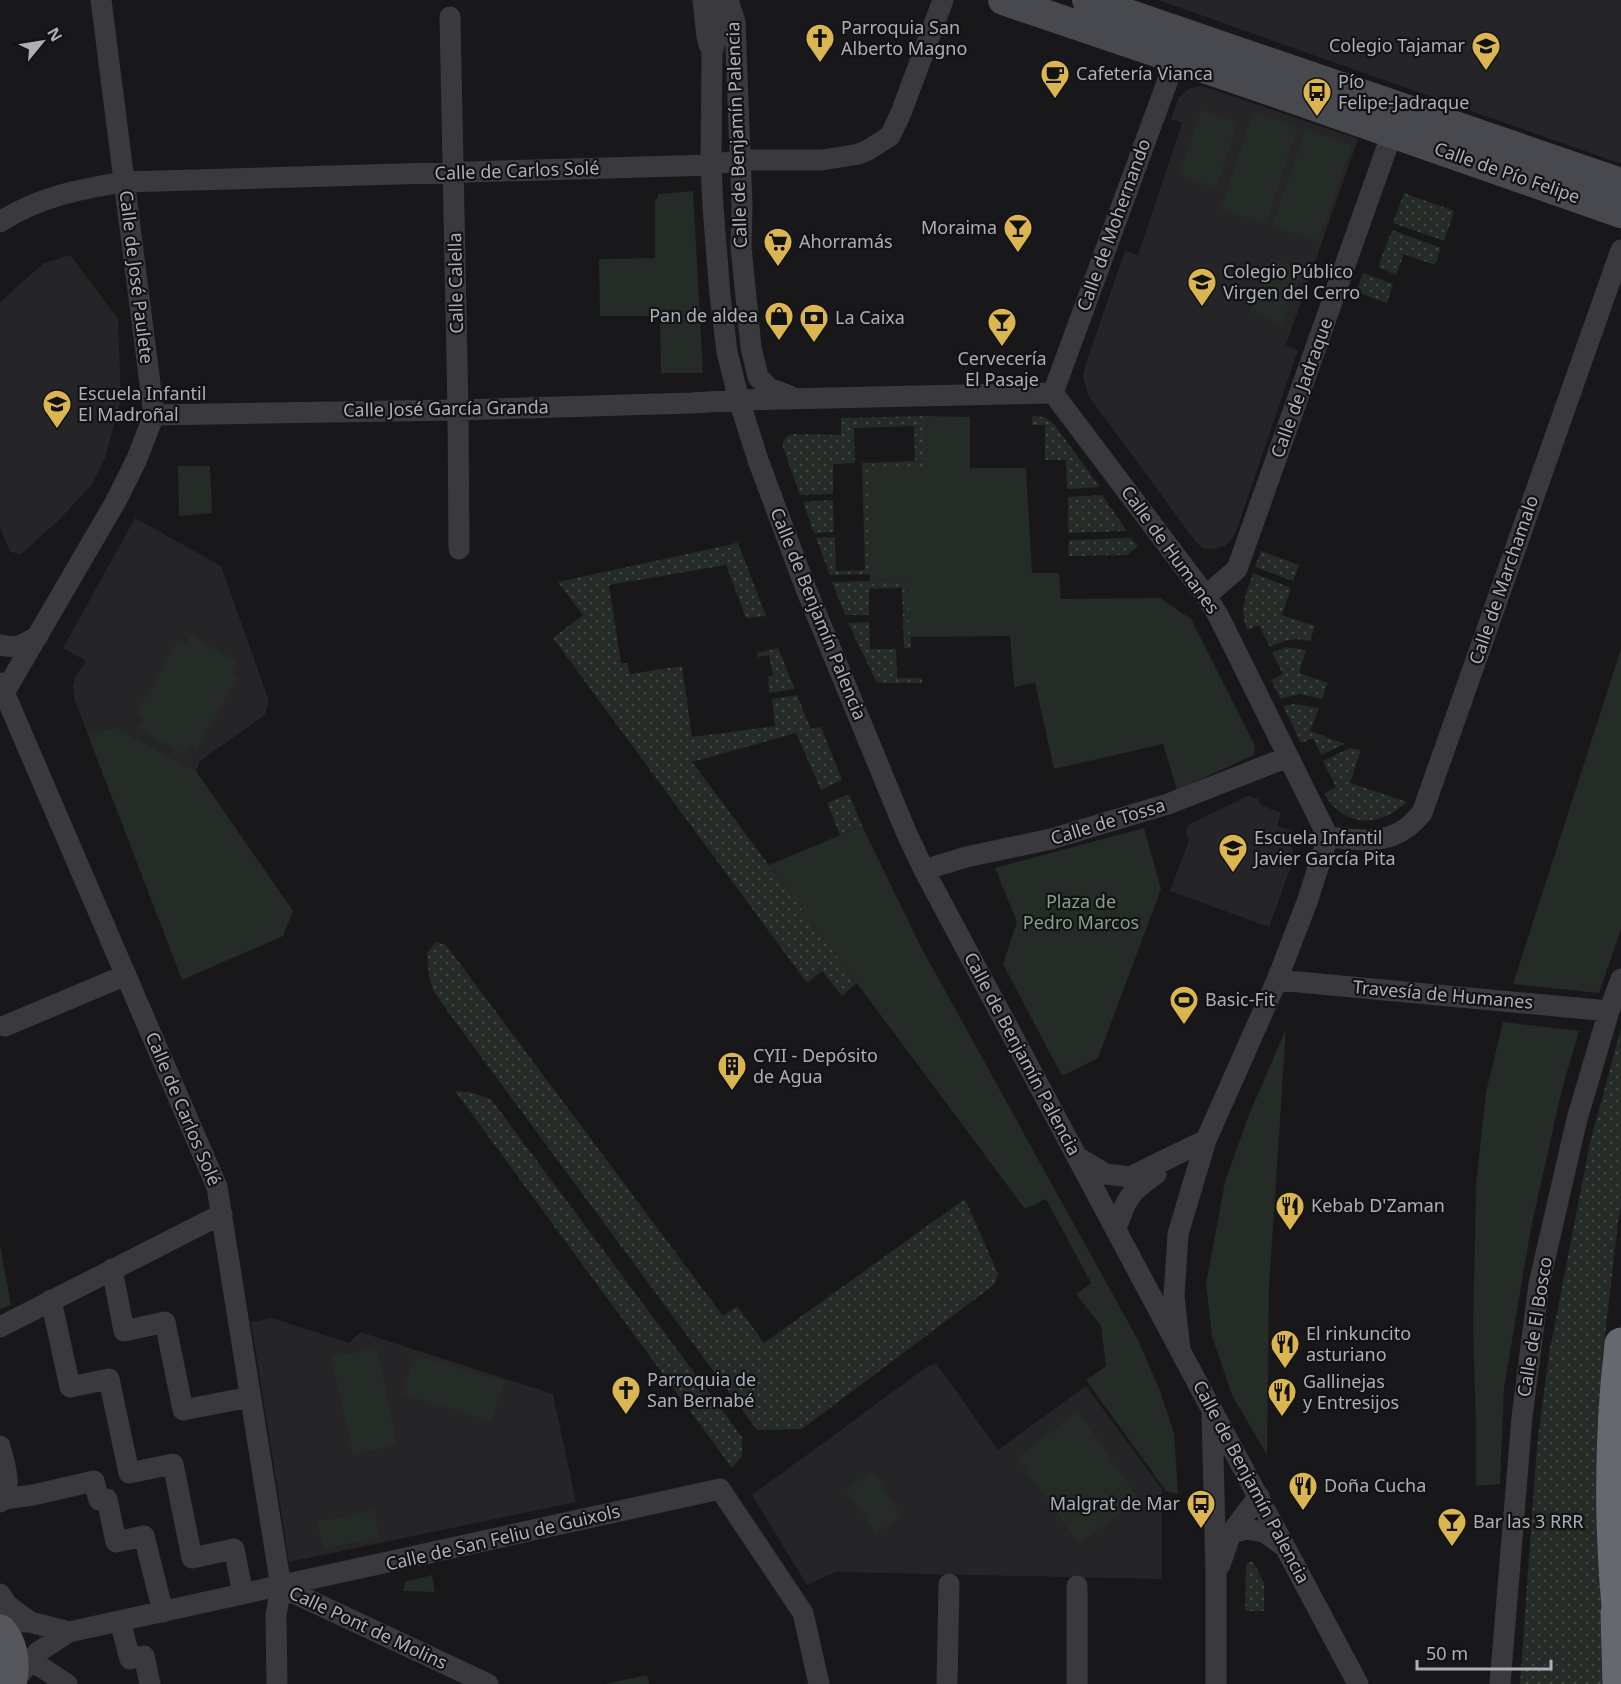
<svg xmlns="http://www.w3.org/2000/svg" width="1621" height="1684" viewBox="0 0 1621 1684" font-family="'Noto Sans',sans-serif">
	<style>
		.built { fill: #252427 }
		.grass { fill: url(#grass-dots) }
		.park { fill: #252b26 }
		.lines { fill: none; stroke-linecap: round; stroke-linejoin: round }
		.street { stroke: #3a3a3e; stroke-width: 21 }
		.secondary { stroke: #48494e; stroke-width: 30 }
		.primary { stroke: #56575d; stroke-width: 33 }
		.highway { stroke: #66686f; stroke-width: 33 }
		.labels { text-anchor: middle; stroke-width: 4.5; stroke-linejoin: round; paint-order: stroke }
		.poi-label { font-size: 18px; fill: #acafb8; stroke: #131315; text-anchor: start }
		.street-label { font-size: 18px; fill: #acafb8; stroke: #131315 }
		.park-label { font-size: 18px; fill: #86a089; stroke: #131315 }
	</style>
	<defs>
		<pattern id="grass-dots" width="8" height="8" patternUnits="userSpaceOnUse" patternTransform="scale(1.5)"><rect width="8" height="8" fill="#252b26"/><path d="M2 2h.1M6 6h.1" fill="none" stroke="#424743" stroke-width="1.8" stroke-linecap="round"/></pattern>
	</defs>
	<rect width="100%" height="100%" fill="#18181a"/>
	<!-- built -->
	<path class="built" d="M1158,0H1621V163L1613,161Z
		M1202,86L1358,139L1286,345L1298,350L1237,529L1231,540L1225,546L1212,549L1203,548L1195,541L1088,395L1083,377L1086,363L1125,251L1138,255L1182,123L1171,119L1178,99L1184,92L1191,88Z
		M70,255L118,319L121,399L105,458L93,483L59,520L20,555L10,551L0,528V302L44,263Z
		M135,518L221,566L269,701L265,715L200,761L196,771L115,727L88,735L75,701L73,688L75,678L86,661L63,648Z
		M1248,796L1258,799L1261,805L1281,813L1277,826L1291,831L1288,839L1295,855L1269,927L1170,891L1189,840L1186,833L1188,825Z
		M272,1318L349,1343L360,1332L553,1394L576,1502L289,1562L251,1322Z
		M936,1363L998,1450L1086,1386L1162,1489V1579L836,1572L807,1585L752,1495L928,1366Z"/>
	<!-- grass -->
	<path class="grass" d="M1404,193L1454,211L1444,241L1393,223Z
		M1392,230L1441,248L1435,265L1404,254L1396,275L1378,267Z
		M1363,273L1393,284L1387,303L1356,292Z
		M926,416L927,468L871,574L830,575L816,538L835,537L836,571L865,570L862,463L915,461L914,426L854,428L855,463L833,464V494L800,495L782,444L786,437L792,434L841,435V418Z
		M1032,416L1044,417L1054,424L1100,487L1067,489L1066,460H1045V425H1032Z
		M1102,495L1127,531L1068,533V497Z
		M833,500L834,532L814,533L803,502Z
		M1131,538L1138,546L1127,555L1068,556L1069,540Z
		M738,543L766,616L746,618L726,565L609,585L621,663H627L630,674L682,666L692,737L775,726L772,699L797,695L811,729L821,727L842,780L821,790L796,733L692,762L857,983L842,996L822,971L807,983L553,638L583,615L558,582Z
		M1261,551L1299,565L1293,581L1255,567Z
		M1253,573L1291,588L1282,615L1315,626L1310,641C1292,637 1286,640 1270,647L1259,625L1247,630C1239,607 1246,595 1253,573Z
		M908,580L911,648H904L902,588L869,589V615H845L832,582Z
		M869,622L870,649H896L897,678H922V683H877L848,623Z
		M1286,647L1306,650L1299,673L1328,683L1322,699L1299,694L1281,699L1271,680L1283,674L1272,653Z
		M778,648L795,689L769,693L768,676H773L769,655L757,657V653Z
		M1294,704L1319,708L1310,731L1345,744L1321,755L1313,738L1301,743L1283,706Z
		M1350,748L1361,750L1350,783L1407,802C1378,828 1346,828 1324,794L1336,787L1323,761Z
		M849,794L862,826L840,835L827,803Z
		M436,942L446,945L723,1316L737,1306L764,1343L965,1199L998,1274L995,1284L802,1429L757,1430L451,1016L433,990L429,977L427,953Z
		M1621,1028V1207L1618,1222L1602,1362L1600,1475L1609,1684H1520L1537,1445L1549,1354L1590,1143Z
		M455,1091L469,1092L491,1099L742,1437V1456L732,1468Z
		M1249,1562H1253L1264,1582V1611H1245L1246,1565Z"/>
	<!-- park -->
	<path class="park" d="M1201,110L1238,123L1216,188L1179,175Z
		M1253,112L1298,126L1266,224L1221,209Z
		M1306,129L1352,146L1318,242L1272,226Z
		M693,191L703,373H661L660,316H600L599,259L655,258V202L659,194Z
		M1271,258L1303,270L1282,324L1250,312Z
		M926,416L970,417V468H1026L1032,573H1059L1061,599L1160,598L1191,619L1255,746L1254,755L1177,790L1163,744L1054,769L1035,683L1014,687L1010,636L910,637L908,580L870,581L868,470L927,468Z
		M178,466H210L212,513L179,516Z
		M191,635L237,662L231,672L238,677L197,749L190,745L185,755L138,728L144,718L136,714L177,641L185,645Z
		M1621,649V929L1599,993L1513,984Z
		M115,727L196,771L293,911L283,936L182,980L88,735Z
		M862,826L921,947L1139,1342L1160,1391L1174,1433L1178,1494L1166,1491L1086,1380L1106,1366L1101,1326L1076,1294L1091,1283L1046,1199L1025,1209L769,865Z
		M1144,828L1161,889L1098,1058L1062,1076L1003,964L1017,922L995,868Z
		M1503,1022L1579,1031L1562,1089L1531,1228L1504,1388L1500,1484L1476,1486V1428L1473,1329L1476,1185L1486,1092Z
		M1286,1029L1269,1286L1267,1455L1232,1395L1212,1336L1206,1284L1225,1182L1248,1117Z
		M0,1245L11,1305L0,1309Z
		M377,1348L397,1445L353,1454L331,1357Z
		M415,1355L505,1381L491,1421L402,1394Z
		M1078,1411L1139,1500L1079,1544L1017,1458Z
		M873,1471L902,1516L876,1533L846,1489Z
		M374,1509L380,1537L323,1549L317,1521L349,1517Z
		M432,1575L435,1592L403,1591L405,1582Z
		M647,1675L649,1684H605Z"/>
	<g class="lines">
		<!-- street -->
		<path class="street" d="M703,0L707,37L710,47
			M721,0L720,22L712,53L711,165L713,207L720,295L727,352L739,400L758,460L806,589L906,832L924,870L1358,1684
			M728,0L735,22L742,205L741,247L751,347L758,377L769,388L790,396
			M450,17L458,410L459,549
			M0,222C38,197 80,189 124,182L711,165L740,160H822L859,154L868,150L890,136L901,113L943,0
			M1053,393L1180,47
			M154,415L458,410L692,403L739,400L1053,393L1206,596L1218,615L1328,837L1307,902L1277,980L1206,1140L1178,1234L1174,1296L1180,1350
			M1206,596L1237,569L1396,122
			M0,645C18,649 23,645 38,636
			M0,683L217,1187L281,1587L276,1615L277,1684
			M0,697L4,693L116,501L136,461L154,415L101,0
			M1328,837C1355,840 1385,845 1408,827C1413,823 1418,817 1422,813L1621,250
			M924,870L966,857L1051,839L1168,804L1288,757
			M1277,980L1609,1011
			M5,1026L126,975
			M1079,1158L1106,1174L1130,1177L1206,1140
			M1116,1229C1127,1198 1128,1193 1156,1174
			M112,1269L124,1331L165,1322L183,1410L250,1397
			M51,1300L70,1387L109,1379L129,1473L173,1464L192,1558L234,1549L243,1594
			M0,1327L222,1214
			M1212,1415L1216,1574V1684
			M0,1446C4,1462 14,1489 0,1502
			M4,1499L33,1495L94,1481L99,1500L107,1499L116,1542L144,1536L163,1612
			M1231,1533L1246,1529L1264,1532L1285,1547
			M1220,1565L1231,1533L1259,1496
			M1077,1586V1684
			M281,1587L488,1684
			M0,1594L7,1605L30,1622
			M120,1621L130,1659L144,1656L150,1684
			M0,1622H30L69,1632
			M41,1667L67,1684
			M12,1684L38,1652L69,1632L720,1489L803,1613L819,1684
			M947,1684L949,1584
			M1500,1684L1522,1417L1539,1284L1577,1119L1609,1011L1621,979"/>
		<!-- secondary -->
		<path class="secondary" d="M1003,0L1283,95L1621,213
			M1087,0L1621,183"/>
		<!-- primary -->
		<path class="primary" d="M0,1631C13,1646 14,1665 10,1684"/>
		<!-- highway -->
		<path class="highway" d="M1621,1344C1610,1440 1610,1539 1621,1635
			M1617,1613L1619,1684"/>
	</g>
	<!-- icons -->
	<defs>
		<g id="church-pin" transform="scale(1.5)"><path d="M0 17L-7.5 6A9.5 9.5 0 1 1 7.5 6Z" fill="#dbb54f" stroke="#131315"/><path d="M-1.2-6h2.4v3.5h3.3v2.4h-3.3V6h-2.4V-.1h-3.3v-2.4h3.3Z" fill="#111"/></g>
		<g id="school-pin" transform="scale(1.5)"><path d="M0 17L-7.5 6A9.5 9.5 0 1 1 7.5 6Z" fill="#dbb54f" stroke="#131315"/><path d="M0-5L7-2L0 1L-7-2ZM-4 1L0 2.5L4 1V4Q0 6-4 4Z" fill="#111"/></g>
		<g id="cafe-pin" transform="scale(1.5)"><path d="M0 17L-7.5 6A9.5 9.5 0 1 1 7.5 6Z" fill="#dbb54f" stroke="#131315"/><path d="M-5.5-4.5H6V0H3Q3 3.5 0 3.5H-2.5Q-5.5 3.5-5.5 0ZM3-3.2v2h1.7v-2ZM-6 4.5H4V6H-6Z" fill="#111"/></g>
		<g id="bus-pin" transform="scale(1.5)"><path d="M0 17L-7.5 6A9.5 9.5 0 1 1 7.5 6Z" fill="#dbb54f" stroke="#131315"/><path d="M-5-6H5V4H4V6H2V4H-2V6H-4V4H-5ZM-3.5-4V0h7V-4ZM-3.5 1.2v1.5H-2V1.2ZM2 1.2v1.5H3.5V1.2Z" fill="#111"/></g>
		<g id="bar-pin" transform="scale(1.5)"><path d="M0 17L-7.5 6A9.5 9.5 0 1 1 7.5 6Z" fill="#dbb54f" stroke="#131315"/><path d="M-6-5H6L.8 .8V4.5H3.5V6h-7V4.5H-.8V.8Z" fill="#111"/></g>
		<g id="supermarket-pin" transform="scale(1.5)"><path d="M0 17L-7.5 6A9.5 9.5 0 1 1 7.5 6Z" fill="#dbb54f" stroke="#131315"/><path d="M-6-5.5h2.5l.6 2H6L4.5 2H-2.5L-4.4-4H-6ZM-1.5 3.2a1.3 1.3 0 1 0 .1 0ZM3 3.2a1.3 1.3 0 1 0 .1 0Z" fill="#111"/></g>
		<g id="shop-pin" transform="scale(1.5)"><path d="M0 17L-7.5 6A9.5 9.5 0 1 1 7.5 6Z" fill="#dbb54f" stroke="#131315"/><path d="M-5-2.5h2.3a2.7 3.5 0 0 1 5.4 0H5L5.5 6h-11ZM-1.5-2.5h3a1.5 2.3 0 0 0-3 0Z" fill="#111"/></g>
		<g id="bank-pin" transform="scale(1.5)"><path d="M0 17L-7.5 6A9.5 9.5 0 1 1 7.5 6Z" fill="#dbb54f" stroke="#131315"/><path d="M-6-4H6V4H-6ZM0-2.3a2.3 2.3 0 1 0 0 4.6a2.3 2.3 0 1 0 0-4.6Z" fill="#111"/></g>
		<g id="stadium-pin" transform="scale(1.5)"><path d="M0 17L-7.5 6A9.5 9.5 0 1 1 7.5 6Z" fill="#dbb54f" stroke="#131315"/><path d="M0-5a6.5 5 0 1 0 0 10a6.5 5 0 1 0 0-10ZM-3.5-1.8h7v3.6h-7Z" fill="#111"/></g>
		<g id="building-pin" transform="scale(1.5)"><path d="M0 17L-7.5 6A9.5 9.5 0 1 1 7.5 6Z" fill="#dbb54f" stroke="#131315"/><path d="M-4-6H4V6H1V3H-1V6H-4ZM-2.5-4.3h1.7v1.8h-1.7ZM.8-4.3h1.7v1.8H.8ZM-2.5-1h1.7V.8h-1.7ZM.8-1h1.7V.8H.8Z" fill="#111"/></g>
		<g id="restaurant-pin" transform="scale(1.5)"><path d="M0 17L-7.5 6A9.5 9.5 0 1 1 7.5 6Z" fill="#dbb54f" stroke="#131315"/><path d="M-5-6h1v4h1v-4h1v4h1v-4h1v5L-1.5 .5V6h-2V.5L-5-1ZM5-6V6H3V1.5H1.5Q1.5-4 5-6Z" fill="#111"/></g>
	</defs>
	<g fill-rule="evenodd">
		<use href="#church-pin" x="820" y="38"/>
		<use href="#school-pin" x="1486" y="46"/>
		<use href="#cafe-pin" x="1055" y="74"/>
		<use href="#bus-pin" x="1317" y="92"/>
		<use href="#bar-pin" x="1018" y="228"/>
		<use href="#supermarket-pin" x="778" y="242"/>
		<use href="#school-pin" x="1202" y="282"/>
		<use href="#shop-pin" x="779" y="316"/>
		<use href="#bank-pin" x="814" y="318"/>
		<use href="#bar-pin" x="1002" y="322"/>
		<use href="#school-pin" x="57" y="404"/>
		<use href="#school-pin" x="1233" y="848"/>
		<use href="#stadium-pin" x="1184" y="1000"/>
		<use href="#building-pin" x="732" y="1066"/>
		<use href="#restaurant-pin" x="1290" y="1206"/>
		<use href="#restaurant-pin" x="1285" y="1344"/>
		<use href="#church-pin" x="626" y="1390"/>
		<use href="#restaurant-pin" x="1282" y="1392"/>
		<use href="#restaurant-pin" x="1303" y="1486"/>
		<use href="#bus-pin" x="1201" y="1504"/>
		<use href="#bar-pin" x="1452" y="1522"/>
	</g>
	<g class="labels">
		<!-- poi labels -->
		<g class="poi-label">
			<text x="841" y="34">Parroquia San<tspan x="841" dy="21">Alberto Magno</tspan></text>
			<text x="1465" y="52" text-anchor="end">Colegio Tajamar</text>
			<text x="1076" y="80">Cafetería Vianca</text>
			<text x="1338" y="88">Pío<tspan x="1338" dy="21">Felipe-Jadraque</tspan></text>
			<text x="997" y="234" text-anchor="end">Moraima</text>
			<text x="799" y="248">Ahorramás</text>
			<text x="1223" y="278">Colegio Público<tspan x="1223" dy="21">Virgen del Cerro</tspan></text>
			<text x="758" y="322" text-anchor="end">Pan de aldea</text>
			<text x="835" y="324">La Caixa</text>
			<text x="1002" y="365" text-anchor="middle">Cervecería<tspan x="1002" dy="21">El Pasaje</tspan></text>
			<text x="78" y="400">Escuela Infantil<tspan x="78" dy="21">El Madroñal</tspan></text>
			<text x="1254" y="844">Escuela Infantil<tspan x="1254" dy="21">Javier García Pita</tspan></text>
			<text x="1205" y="1006">Basic-Fit</text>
			<text x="753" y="1062">CYII - Depósito<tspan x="753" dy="21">de Agua</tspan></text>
			<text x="1311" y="1212">Kebab D'Zaman</text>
			<text x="1306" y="1340">El rinkuncito<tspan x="1306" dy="21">asturiano</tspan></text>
			<text x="647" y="1386">Parroquia de<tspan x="647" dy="21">San Bernabé</tspan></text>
			<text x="1303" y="1388">Gallinejas<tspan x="1303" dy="21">y Entresijos</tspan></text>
			<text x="1324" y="1492">Doña Cucha</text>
			<text x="1180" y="1510" text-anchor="end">Malgrat de Mar</text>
			<text x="1473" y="1528">Bar las 3 RRR</text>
		</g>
		<!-- street labels -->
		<g class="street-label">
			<text transform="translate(737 135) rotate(-92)" y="6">Calle de Benjamín Palencia</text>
			<text transform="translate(517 171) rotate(-2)" y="6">Calle de Carlos Solé</text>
			<text transform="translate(1507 173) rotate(19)" y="6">Calle de Pío Felipe</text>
			<text transform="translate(1114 225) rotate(-70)" y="6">Calle de Mohernando</text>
			<text transform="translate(136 277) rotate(83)" y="6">Calle de José Paulete</text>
			<text transform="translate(456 283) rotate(-91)" y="6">Calle Calella</text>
			<text transform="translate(1302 388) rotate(-70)" y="6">Calle de Jadraque</text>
			<text transform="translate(446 409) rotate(-1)" y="6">Calle José García Granda</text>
			<text transform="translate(1170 550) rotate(54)" y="6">Calle de Humanes</text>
			<text transform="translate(1504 580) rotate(-71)" y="6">Calle de Marchamalo</text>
			<text transform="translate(818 614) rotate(68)" y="6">Calle de Benjamín Palencia</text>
			<text transform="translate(1108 822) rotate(-17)" y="6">Calle de Tossa</text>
			<text transform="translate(1443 995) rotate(5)" y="6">Travesía de Humanes</text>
			<text transform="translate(1022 1054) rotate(62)" y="6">Calle de Benjamín Palencia</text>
			<text transform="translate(183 1109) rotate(67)" y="6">Calle de Carlos Solé</text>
			<text transform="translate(1535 1327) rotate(-81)" y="6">Calle de El Bosco</text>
			<text transform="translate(1251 1482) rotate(62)" y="6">Calle de Benjamín Palencia</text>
			<text transform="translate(503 1538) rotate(-13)" y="6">Calle de San Feliu de Guixols</text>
			<text transform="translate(368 1628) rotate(25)" y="6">Calle Pont de Molins</text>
		</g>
		<!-- park labels -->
		<g class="park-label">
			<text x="1081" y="908">Plaza de<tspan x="1081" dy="21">Pedro Marcos</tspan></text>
		</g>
	</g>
	<!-- north arrow -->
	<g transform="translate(42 42) rotate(60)" stroke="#131315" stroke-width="4.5" paint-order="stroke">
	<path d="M0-4.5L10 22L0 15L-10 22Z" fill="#acafb8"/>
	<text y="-9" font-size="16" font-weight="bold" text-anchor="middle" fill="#acafb8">N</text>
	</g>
	<!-- scale -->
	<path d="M1417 1660v9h134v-9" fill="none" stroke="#acafb8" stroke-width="3"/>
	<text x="1426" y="1660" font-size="18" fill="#acafb8" stroke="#131315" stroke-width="4.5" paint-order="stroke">50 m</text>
</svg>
